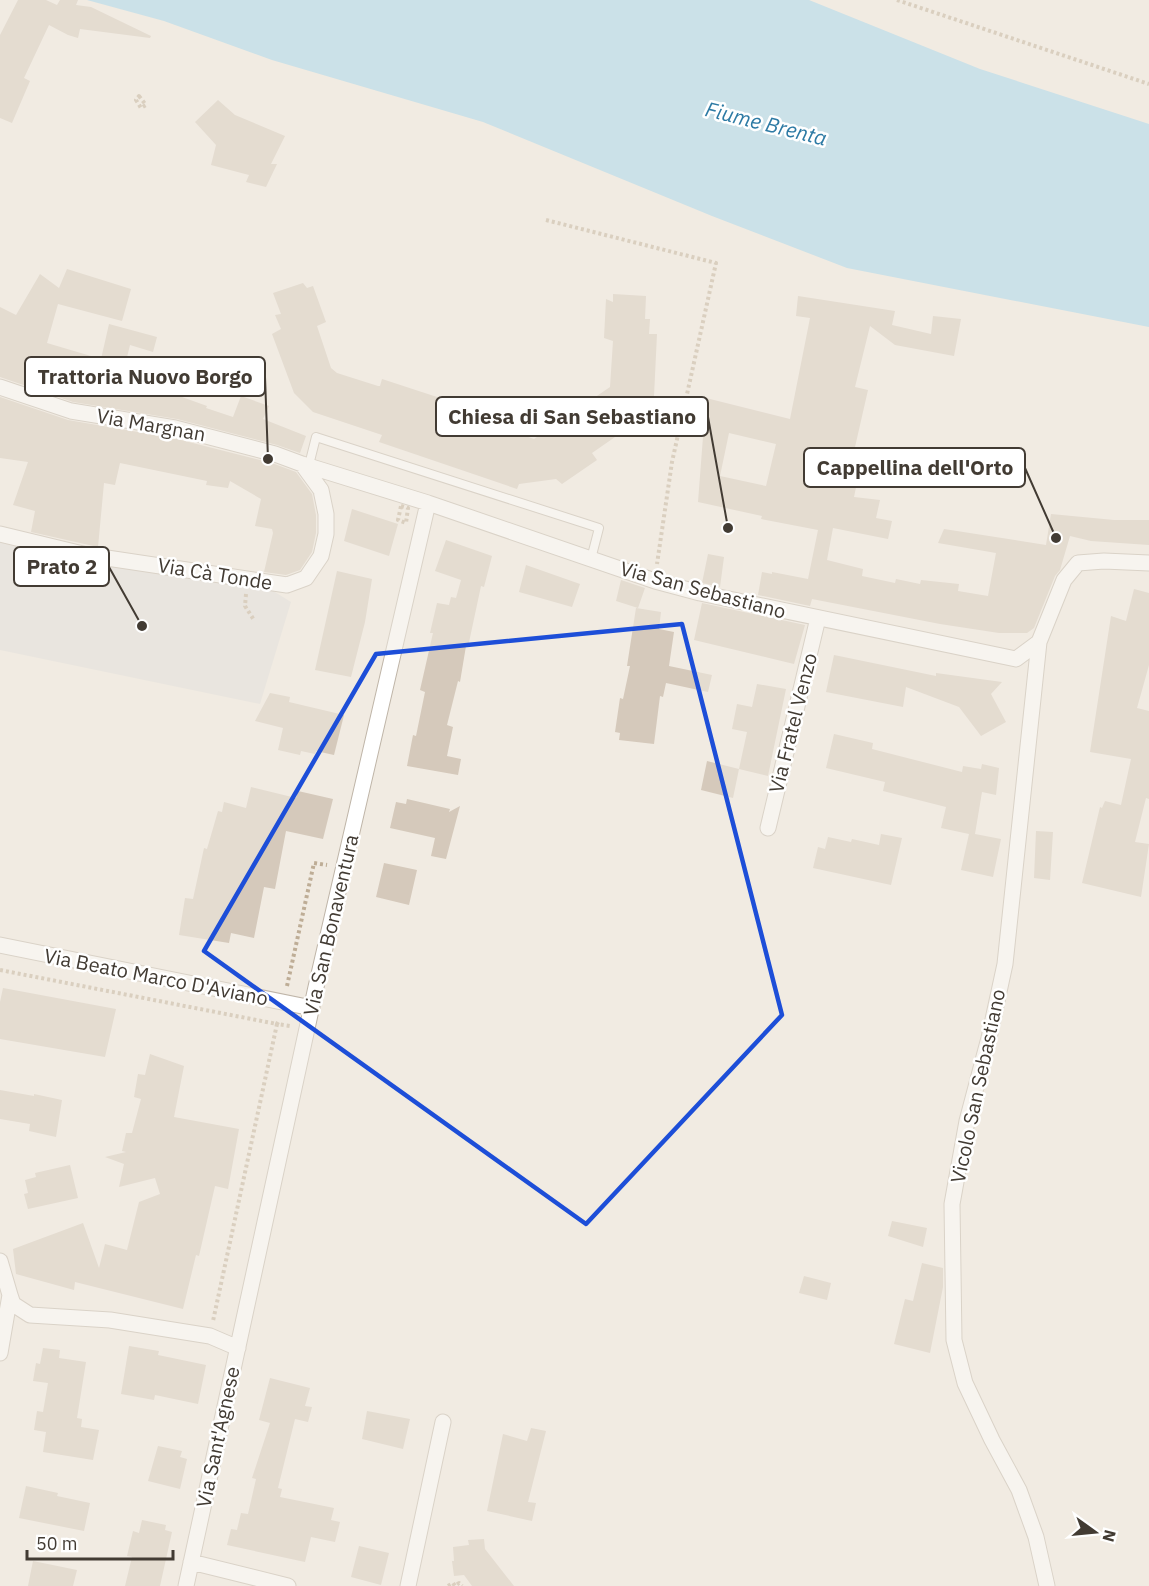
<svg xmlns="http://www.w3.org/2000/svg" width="1149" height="1586" viewBox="0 0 1149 1586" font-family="'IBM Plex Sans',sans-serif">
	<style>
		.parking { fill: #e1dedb }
		.water { fill: #9ed4ef }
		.building { fill: #d5c9bb; fill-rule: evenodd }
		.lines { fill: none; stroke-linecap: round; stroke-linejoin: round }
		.service-casing { stroke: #bfb5a8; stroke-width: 10 }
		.minor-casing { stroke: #bfb5a8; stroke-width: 17 }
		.path { stroke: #bead96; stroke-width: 4; stroke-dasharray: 3 3; stroke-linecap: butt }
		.service { stroke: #fff; stroke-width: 8 }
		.minor { stroke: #fff; stroke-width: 15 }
		.marked { fill: none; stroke: #1d4ed8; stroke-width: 4.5; stroke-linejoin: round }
		.labels { text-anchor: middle; stroke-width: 5; stroke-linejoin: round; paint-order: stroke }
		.street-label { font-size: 20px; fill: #423b33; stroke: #fff }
		.water-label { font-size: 21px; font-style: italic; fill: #2d7aa4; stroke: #fff }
		.leader { fill: none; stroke: #423b33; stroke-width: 2 }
		.callout-dot { fill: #423b33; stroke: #fff; stroke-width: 2 }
		.callout { fill: #fff; stroke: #423b33; stroke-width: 2 }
		.callout-label { font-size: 21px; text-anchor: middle; font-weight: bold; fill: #423b33 }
	</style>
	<rect width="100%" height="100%" fill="#f1ebe2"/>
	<!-- parking -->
	<path class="parking" d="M0,539L270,589L291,602L260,704L0,650Z"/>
	<!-- water -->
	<path class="water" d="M87,0H809L980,69L1149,124V327L847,268L712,216L483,122L272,60L164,21Z"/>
	<!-- building -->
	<path class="building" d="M18,0H46L57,5L60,0H78L76,5L91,7L151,36L150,38L80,29L78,38L68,35L49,25L24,78L30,81L12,123L0,118V35Z
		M218,100L235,115L285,136L271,164H277L266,187L246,182L249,175L211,165L216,145L195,122Z
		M67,269L131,289L122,321L58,304L47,343L101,359L109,324L157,337L153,352L130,345L119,390L152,393L161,357L192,364L182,397L207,406L206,408L233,417L241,396L269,406L263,419L306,436L300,453L277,445L177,419L73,402L0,377V307L16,315L40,274L59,288Z
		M303,283L307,288L313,286L326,322L317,326L331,368L337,373L378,386H380L382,379L489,414L486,421L488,423L534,439L610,387L613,341L604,338L606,299L613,302V294L646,296L645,319H650L649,334H657L654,396L641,419L592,453L597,460L562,484L556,479L519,484L517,489L379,442L382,435L313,412L294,393L272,334L281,329L275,315L281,314L273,293Z
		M798,296L895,311L892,325L931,334L933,316L961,319L954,356L895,345L870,326L855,387L868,390L855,447L864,449L854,497L880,500L876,518L892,521L888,539L833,528L827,560L863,569L862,576L895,583L896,579L920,584L921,580L959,584L958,591L988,596L996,553L938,543L944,529L1046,545L1051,514L1114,520H1149V545L1091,541L1070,536L1060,570L1055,576L1034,628L1027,633H999L940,624L812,599L810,606L758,595L762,572L772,574V572L808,579L818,530L761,519L762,516L698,502L706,398L790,419L810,318L796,316ZM729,433L776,444L766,486L720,476Z
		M0,397L68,420L173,438L272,463L296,472L312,494L316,515V533L312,552L300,570L286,575L264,572L273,533L272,529L255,526L261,499L230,481L228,488L206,485L207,481L120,463L115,485L104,483L98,547L31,532L35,511L13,505L28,462L0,458Z
		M352,509L398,524L389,556L344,541Z
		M446,540L492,556L484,587L481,586L468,647L466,646L460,682L458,681L447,725L453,727L447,756L461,759L458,775L407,766L413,735L416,736L425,692L420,690L433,633H430L437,603L449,605L451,597L456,598L461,580L435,571Z
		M708,554L724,557L720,587L702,583Z
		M526,565L580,584L572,607L519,592Z
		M337,571L372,579L365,622L351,677L315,670Z
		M621,580L645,588L638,608L616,601Z
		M1134,589L1149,593V665L1137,708L1149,711V799L1146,798L1135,842L1149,844L1141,897L1082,883L1100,807L1102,808L1105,801L1121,805L1131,759L1090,752L1111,616L1126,621Z
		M702,603L805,625L794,664L694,640Z
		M636,608L661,612L659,629L674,632L669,666L712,675L708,692L666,683L663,697L660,696L654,744L619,740L620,733L615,732L620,698L623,699L630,666H627Z
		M834,655L936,676V673L1002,682L991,694L1006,722L981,736L959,707L906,687L903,707L826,692Z
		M757,684L786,689L768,776L739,769L747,732L732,729L737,704L752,707Z
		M270,693L290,697L289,702L344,715L334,755L316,751L315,754L301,751L300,755L278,750L283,728L255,721Z
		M834,734L873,743L872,749L962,772L963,766L981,769L982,764L999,768L996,795L982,792L975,834L1001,839L993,877L961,870L969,834L941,828L946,807L883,791L885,782L826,768Z
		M707,761L739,769L733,798L701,790Z
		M251,787L296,798L298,791L333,799L323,839L286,831L275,889L264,887L254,938L231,933L229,943L179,935L185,898L193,899L204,848L207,849L218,811L222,812L224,802L246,808Z
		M407,799L450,809L449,812L460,806L446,859L431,856L435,838L390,828L396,802L406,804Z
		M1036,831L1053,832L1050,880L1034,878Z
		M881,834L902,838L891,885L813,868L818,847L825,849L828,837L851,842L852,839L879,845Z
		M384,863L417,870L409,905L376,897Z
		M3,988L116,1009L105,1057L0,1039V1002Z
		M150,1054L184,1066L174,1117L239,1129L228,1189L215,1186L199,1256L196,1255L183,1309L75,1282L74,1290L16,1274L13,1249L83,1223L99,1268L105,1244L127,1250L139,1202L160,1194L155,1178L119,1187L124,1164L105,1157L126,1152L122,1151L126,1133H132L141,1099L134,1097L138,1074L145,1075Z
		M0,1090L34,1096V1094L62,1100L56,1137L29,1131L30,1124L0,1119Z
		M70,1165L78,1198L28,1209L24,1194L28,1193L25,1180L36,1177L35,1173Z
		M892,1221L927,1228L923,1247L888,1236Z
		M922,1263L943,1268V1287L930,1353L894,1344L905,1299L913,1301Z
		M804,1276L831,1283L827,1300L799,1293Z
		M129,1346L159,1351L158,1355L206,1365L198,1404L155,1395L154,1400L121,1394Z
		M43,1348L60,1350L59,1358L86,1362L77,1418L82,1419L81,1427L99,1430L93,1460L43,1452L46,1432L34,1430L37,1411L43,1412L48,1383L33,1381L36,1363L40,1364Z
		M270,1378L310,1388L305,1406L312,1407L308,1422L295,1419L278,1488L282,1489L280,1497L334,1508L331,1520L340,1522L335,1542L311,1537L305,1562L227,1545L231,1529L237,1530L241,1513L248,1514L256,1479L252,1478L270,1423L259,1420Z
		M367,1411L410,1419L403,1449L362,1439Z
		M531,1428L546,1431L528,1502L536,1503L532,1521L487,1511L503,1434L527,1441Z
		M158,1446L182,1451L180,1457L187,1459L180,1489L148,1481Z
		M26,1486L58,1493L57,1496L90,1503L84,1531L19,1518Z
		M142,1520L166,1525L165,1530L172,1532L160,1586H125L132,1557L127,1556L133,1531L139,1533Z
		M484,1539L485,1549L514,1586H472L464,1575L454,1576L452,1561H454L453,1547L469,1545L468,1540Z
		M359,1546L389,1553L381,1585L351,1577Z
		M33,1561L77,1570L73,1586H28Z"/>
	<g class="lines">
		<!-- service casing -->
		<g class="service-casing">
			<path id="service" d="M309,465L316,437L599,528L591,559"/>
		</g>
		<!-- minor casing -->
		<g class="minor-casing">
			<path id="minor" d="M0,387L71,411L175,428L275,454L302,464L428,503L655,581L700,593L1016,659L1039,642
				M0,534L87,555L287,585L306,578L321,556L326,534V514L321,490L302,464
				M768,828L818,618
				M0,945L312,1008
				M0,1261L10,1295L0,1353
				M10,1295L13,1304L30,1315L110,1320L210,1336L238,1348
				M191,1562L288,1586
				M186,1586L316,987L428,503
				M408,1586L443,1422
				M1047,1586L1036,1537L1019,1490L992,1440L965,1383L954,1340L952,1204L967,1121L989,1038L1005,964L1039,642L1064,580L1078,563L1104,561L1149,563"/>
		</g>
		<!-- path -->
		<path class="path" d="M897,0L1149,84
			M139,96L146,105L141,108L136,100Z
			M546,220L716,263L672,462L657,564
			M401,506L408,508L406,523L398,520Z
			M246,594L245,606L254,620
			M0,970L277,1024L213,1321
			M287,986L314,863L327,865
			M278,1022L277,1024L290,1026
			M448,1586L453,1583L455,1586L459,1583L462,1586"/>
		<!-- service -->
		<use href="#service" class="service"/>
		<!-- minor -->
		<use href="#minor" class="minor"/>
	</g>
	<!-- marked area -->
	<path d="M0 0H1149V1586H0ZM682,624L782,1015L586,1224L204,951L376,654Z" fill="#f1ebe2" fill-opacity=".55" fill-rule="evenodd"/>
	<path class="marked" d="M682,624L782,1015L586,1224L204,951L376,654Z"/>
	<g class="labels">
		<!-- street labels -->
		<g class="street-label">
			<text transform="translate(151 425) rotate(10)" y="7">Via Margnan</text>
			<text transform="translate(215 574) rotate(9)" y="7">Via Cà Tonde</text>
			<text transform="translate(703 590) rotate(15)" y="7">Via San Sebastiano</text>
			<text transform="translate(793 723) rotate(-76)" y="7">Via Fratel Venzo</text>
			<text transform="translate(331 925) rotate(-77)" y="7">Via San Bonaventura</text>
			<text transform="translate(156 977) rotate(11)" y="7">Via Beato Marco D'Aviano</text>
			<text transform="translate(978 1086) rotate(-78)" y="7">Vicolo San Sebastiano</text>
			<text transform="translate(218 1437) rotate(-78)" y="7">Via Sant'Agnese</text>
		</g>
		<!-- water labels -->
		<g class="water-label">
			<text transform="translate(766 124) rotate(14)" y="7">Fiume Brenta</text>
		</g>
	</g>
	<!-- callouts -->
	<path class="leader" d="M268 459L265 377M728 528L708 417M1056 538L1025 468M142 626L109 567"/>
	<g class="callout-dot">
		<circle cx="268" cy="459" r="6"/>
		<circle cx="728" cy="528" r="6"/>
		<circle cx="1056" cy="538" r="6"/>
		<circle cx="142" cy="626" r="6"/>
	</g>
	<g class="callout">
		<rect x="25" y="357" width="240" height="39" rx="6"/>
		<rect x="436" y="397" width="272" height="39" rx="6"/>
		<rect x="804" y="448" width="221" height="39" rx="6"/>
		<rect x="14" y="547" width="95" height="39" rx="6"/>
	</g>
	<g class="callout-label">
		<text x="145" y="384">Trattoria Nuovo Borgo</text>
		<text x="572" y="424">Chiesa di San Sebastiano</text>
		<text x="915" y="475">Cappellina dell'Orto</text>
		<text x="62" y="574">Prato 2</text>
	</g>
	<!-- north arrow -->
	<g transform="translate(1095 1532) rotate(105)" stroke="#ffffff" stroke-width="4.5" paint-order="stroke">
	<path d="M0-4.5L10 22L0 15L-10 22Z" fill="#423b33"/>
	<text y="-9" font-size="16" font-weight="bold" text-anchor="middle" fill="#423b33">N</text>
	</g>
	<!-- scale -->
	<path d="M27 1550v9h146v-9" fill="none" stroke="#423b33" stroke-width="3"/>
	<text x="36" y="1550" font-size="18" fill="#423b33" stroke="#ffffff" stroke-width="4.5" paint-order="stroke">50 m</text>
</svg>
